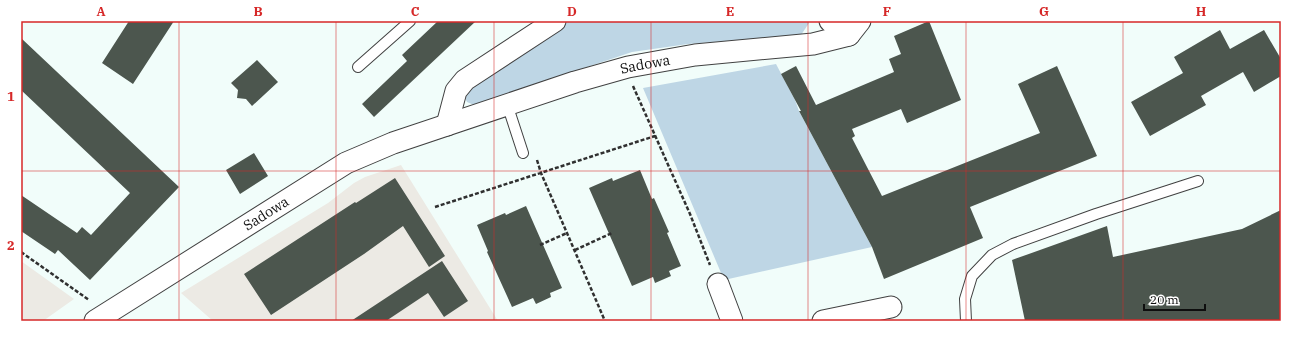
<svg xmlns="http://www.w3.org/2000/svg" width="1302" height="342" viewBox="0 0 1302 342" font-family="'IBM Plex Serif',serif">
	<style>
		.industrial { fill: #eceae4 }
		.green { fill: #bed6e5 }
		.building { fill: #4c564e }
		.lines { fill: none; stroke-linecap: round; stroke-linejoin: round }
		.service-casing { stroke: #414141; stroke-width: 12 }
		.minor-casing { stroke: #414141; stroke-width: 23 }
		.path { stroke: #303030; stroke-width: 2.5; stroke-dasharray: 4 2; stroke-linecap: butt }
		.service { stroke: #fff; stroke-width: 10 }
		.minor { stroke: #fff; stroke-width: 21 }
		.grid { fill: none; stroke: #d62828; stroke-width: 1; stroke-opacity: 0.55 }
		.labels { text-anchor: middle; stroke-width: 4; stroke-linejoin: round; paint-order: stroke }
		.street-label { font-size: 14px; fill: #0e0e0e; stroke: #fff }
		.neatline { fill: none; stroke: #d62828; stroke-width: 1.5 }
		.grid-label { font-size: 13px; text-anchor: middle; font-weight: bold; fill: #d62828 }
	</style>
	<rect width="100%" height="100%" fill="#f1fdfa"/>
	<!-- industrial -->
	<path class="industrial" d="M401,165L498,321H213L181,293L328,203L354,183L365,177Z
		M21,261L74,299L43,321H21Z"/>
	<!-- green -->
	<path class="green" d="M569,21H808L809,23L801,35L688,44L632,52L474,105L467,102L464,96L469,86Z
		M776,64L795,100L799,111L872,247L724,280L643,88Z"/>
	<!-- building -->
	<path class="building" d="M129,21H174L133,84L102,63Z
		M438,21H476L374,117L362,104L407,61L402,55Z
		M929,21L961,100L907,123L901,109L852,129L855,136L852,138L882,196L1040,133L1018,84L1057,66L1097,156L970,207L983,238L884,279L872,247L799,111H801L781,74L796,66L816,105L894,72L889,59L901,54L894,36Z
		M1220,30L1230,49L1264,30L1281,59V76L1254,92L1243,72L1201,96L1206,105L1150,136L1131,102L1183,73L1174,57Z
		M21,38L179,187L90,280L58,250L55,254L21,231V195L77,233L82,227L91,235L130,193L21,90Z
		M257,60L278,82L252,106L246,99L237,98L238,90L231,83Z
		M254,153L268,176L240,194L226,170Z
		M640,170L652,199L654,198L669,232L667,233L681,266L669,271L671,276L655,283L653,277L632,286L589,188L612,178L613,181Z
		M395,178L445,256L429,267L403,226L364,254L271,315L244,274L355,202L356,203Z
		M526,206L562,288L550,293L551,297L536,304L533,298L512,307L487,252L488,251L477,225L505,213L506,215Z
		M1281,210V321H1025L1012,260L1107,226L1113,257L1242,229Z
		M442,261L468,301L444,317L428,293L386,321H351Z"/>
	<g class="lines">
		<!-- service casing -->
		<g class="service-casing">
			<path id="service" d="M358,67L410,21
				M507,104L523,153
				M966,321L965,299L972,276L992,255L1013,244L1096,214L1198,181"/>
		</g>
		<!-- minor casing -->
		<g class="minor-casing">
			<g id="minor">
				<path d="M830,21L849,35"/>
				<path d="M447,125L456,91L465,80L555,21"/>
				<path d="M718,284L732,321"/>
				<path id="s1" d="M95,321L346,163L393,143L575,82L628,67L695,55L813,44L849,35L860,21"/>
				<path d="M823,321L891,307"/>
			</g>
		</g>
		<!-- path -->
		<path class="path" d="M633,86L690,214L710,265
			M537,160L541,173L605,321
			M435,207L655,136
			M540,245L567,233
			M575,250L612,233
			M21,252L89,300"/>
		<!-- service -->
		<use href="#service" class="service"/>
		<!-- minor -->
		<use href="#minor" class="minor"/>
	</g>
	<!-- grid -->
	<path class="grid" d="M179,21V321M336,21V321M494,21V321M651,21V321M808,21V321M966,21V321M1123,21V321M21,171H1281"/>
	<g class="labels">
		<!-- street labels -->
		<g class="street-label">
			<text dy="5" stroke="none"><textPath href="#s1" startOffset="612">Sadowa</textPath></text>
			<text dy="5" stroke="none"><textPath href="#s1" startOffset="202">Sadowa</textPath></text>
		</g>
	</g>
	<!-- border -->
	<rect width="1302" height="342" fill="none" stroke="#ffffff" stroke-width="44"/>
	<!-- scale -->
	<path d="M1144 304v6h61v-6" fill="none" stroke="#0e0e0e" stroke-width="2"/>
	<text x="1150" y="304" font-size="12" fill="#0e0e0e" stroke="#ffffff" stroke-width="3" paint-order="stroke">20 m</text>
	<rect x="22" y="22" width="1258" height="298" class="neatline"/>
	<g class="grid-label">
		<text x="101" y="16">A</text>
		<text x="258" y="16">B</text>
		<text x="415" y="16">C</text>
		<text x="572" y="16">D</text>
		<text x="730" y="16">E</text>
		<text x="887" y="16">F</text>
		<text x="1044" y="16">G</text>
		<text x="1201" y="16">H</text>
		<text x="11" y="101">1</text>
		<text x="11" y="250">2</text>
	</g>
</svg>
